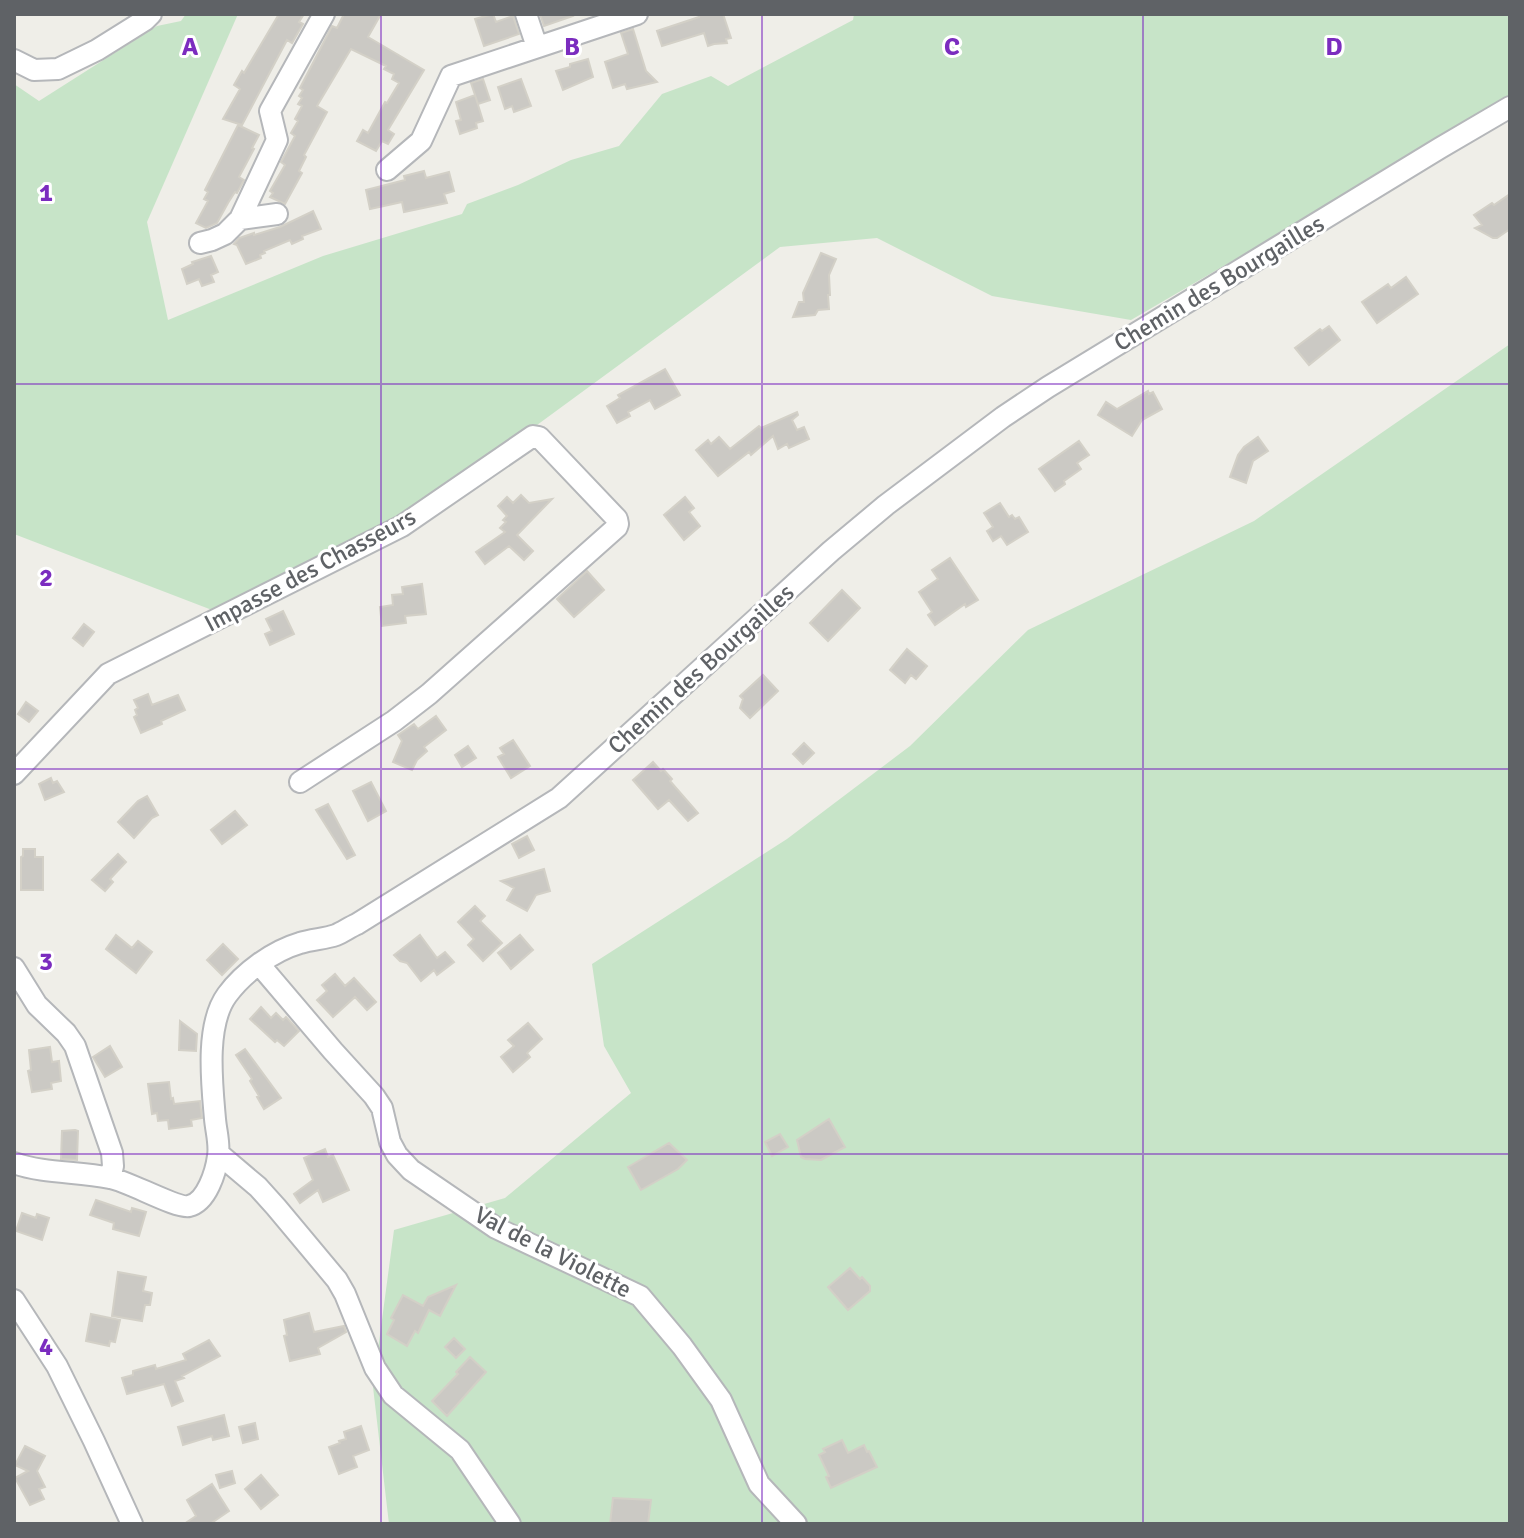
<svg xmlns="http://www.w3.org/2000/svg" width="1524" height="1538" viewBox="0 0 1524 1538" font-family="Signika,sans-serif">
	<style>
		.green { fill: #c7e4c8 }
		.building { fill: #cbc9c4; stroke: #d3d0c7; stroke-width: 2 }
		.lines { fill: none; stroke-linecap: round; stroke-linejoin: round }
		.minor-casing { stroke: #b5b7ba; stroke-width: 24 }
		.minor { stroke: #fff; stroke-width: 20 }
		.grid { fill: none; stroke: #7b2cbf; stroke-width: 2; stroke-opacity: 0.55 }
		.labels { text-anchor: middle; stroke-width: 6; stroke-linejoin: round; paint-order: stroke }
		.street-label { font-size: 24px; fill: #5f6266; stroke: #fff }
		.grid-label { font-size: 26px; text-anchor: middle; font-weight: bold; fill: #7b2cbf; stroke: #fff; stroke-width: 6; stroke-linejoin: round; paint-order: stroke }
	</style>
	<rect width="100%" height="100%" fill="#efeee8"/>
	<!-- green -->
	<path class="green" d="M186,14H238L147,222L168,320L323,256L462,214L467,204L518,185L571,160L619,146L662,94L711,76L728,86L853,20L854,14H1510V99L1131,320L992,296L877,238L780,247L440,496L225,615L14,534V84L39,101L157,26L181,21Z
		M1510,344V1524H389L373,1387L394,1230L505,1198L631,1093L604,1046L592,964L787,839L910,746L1028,630L1254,521Z"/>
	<!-- building -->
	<path class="building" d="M279,14H304L299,22L303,24L292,43L287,40L242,125L223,119L240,89L234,85L242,71L244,73Z
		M344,14H381L368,37L424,70L388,130L394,134L388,144L382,141L376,151L357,141L363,130L368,133L385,102L387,103L399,83L392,79L394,74L384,69L386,66L351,49L317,106L327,112L304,155L306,157L299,171L302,173L285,204L270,197L273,193L270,191L285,165L281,162L295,136L291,133L298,121L295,119L302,106L298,104L302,98L299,96L303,90L300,88L332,26L337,28Z
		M493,14L496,22L513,16L519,34L484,46L475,19Z
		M540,14H572L573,16L544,26Z
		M698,14H723L731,38L726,39L727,43L714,44L708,46L704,33L662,46L657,31L699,17Z
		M633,29L646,71L657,82L627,89L625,84L613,88L605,62L628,54L621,33Z
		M588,59L593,77L563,90L556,71L570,67V64Z
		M483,79L490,100L478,104L471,83Z
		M521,79L531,106L514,112L512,106L505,109L498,87Z
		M475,95L483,121L476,123L477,128L460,134L456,121L461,120L456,102Z
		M238,125L259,135L252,148L254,149L239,177L244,180L237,193L235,192L228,203L217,223L206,228L196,223L208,201L204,199L208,192L205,190Z
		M424,171L426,178L449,172L454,191L444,194L447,203L404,212L402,202L370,209L366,190L405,180L404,176Z
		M1510,194V229L1497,238H1493L1475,228L1482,225L1474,215L1492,203L1494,205Z
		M313,211L321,229L302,236L303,239L292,244L290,240L264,251L265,253L260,255L261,258L246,264L237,245L234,244L239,238L254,233V235L280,227Z
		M821,253L836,259L829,275L830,295H828L829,309L818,310L815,315L793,317L799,302H804L803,293Z
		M211,256L218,272L211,275L214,282L202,286L199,279L187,284L182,269L193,264L192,262Z
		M1406,277L1418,294L1377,323L1362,302L1388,284L1391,288Z
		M1329,326L1340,340L1309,365L1295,348L1320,329L1322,331Z
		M665,369L680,395L655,409L650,400L628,412L630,416L617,423L607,406L620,398L618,395Z
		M1148,391L1149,394L1153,392L1162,409L1142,420L1132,436L1098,415L1106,402L1117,409Z
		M797,412L798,415L792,420L797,430L804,427L809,439L789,448L787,444L778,449L773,436L751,455L749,452L718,476L696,450L708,440L711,444L719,437L730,449L759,426L761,428Z
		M1258,437L1268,451L1253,461L1246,483L1230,477L1238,455L1244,447Z
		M1079,441L1089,455L1077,463L1081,469L1064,481L1065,484L1055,491L1039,469Z
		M521,495L529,503L552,499L517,535L533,551L524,560L509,546L485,564L476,552L505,532L500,528L506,522L503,520L507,516L498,506L507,497L513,503Z
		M685,497L694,508L689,512L700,526L684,540L664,515Z
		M1000,503L1009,517L1012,515L1015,519L1019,517L1028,532L1007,545L1001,536L993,541L987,531L993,527L984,513Z
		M950,558L978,600L966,607L965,604L935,625L928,615L932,612L919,592L938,579L932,570Z
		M587,571L604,590L574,617L557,599Z
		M422,584L426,614L405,616L406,623L382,626L380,607L393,605L392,595L403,594L402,587Z
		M842,590L860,608L828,641L810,623Z
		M283,611L294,634L270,645L265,634L272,631L266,619Z
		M84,624L94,632L83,646L73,638Z
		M907,649L927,666L916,679L911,675L905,683L890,670Z
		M763,675L778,691L750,718L740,708L743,699L740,696Z
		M148,694L152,705L178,695L185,710L161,721L162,724L141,733L134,717L137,715L135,710L138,708L134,700Z
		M26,702L38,711L29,722L18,714Z
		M436,716L446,730L424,747L427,751L417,760L412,770L393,762L402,741L398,735L414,724L418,729Z
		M513,740L530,766L511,778L498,757L504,754L500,748Z
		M804,743L814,753L803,764L793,754Z
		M468,746L476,758L462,767L455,755Z
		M653,762L661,771L663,769L672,779L670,781L698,813L688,821L669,800L658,809L633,780Z
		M51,778L53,783L57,781L64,792L45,800L39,784Z
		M371,782L386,811L368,821L353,791Z
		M147,796L158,815L152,818L134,838L118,822L138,801Z
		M328,804L355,855L347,859L316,810Z
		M235,811L247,825L222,844L211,830Z
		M527,836L534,850L519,858L512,844Z
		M23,849H35V857H43V890H21V857L23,856Z
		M118,854L126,862L110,879L113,882L105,891L92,880Z
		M544,869L550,891L536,895L527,911L507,900L514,888L501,881Z
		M475,906L485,916L480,921L502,943L483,961L468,945L474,939L458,922Z
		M116,935L132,948L138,941L152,952L136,973L106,949Z
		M420,935L437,958L445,952L454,962L437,975L434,970L421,981L407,963L400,961L394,955Z
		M520,935L533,950L511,969L498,953Z
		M223,944L238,959L222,975L207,960Z
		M335,974L345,986L354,978L376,1002L367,1010L355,997L333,1017L317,1000L327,991L322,985Z
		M261,1007L271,1018L276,1013L283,1020L286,1017L299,1031L284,1046L277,1040L275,1042L250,1019Z
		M180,1021L197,1034L196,1051L179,1050Z
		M528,1023L542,1039L527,1053L530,1057L513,1072L501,1057L514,1046L508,1040Z
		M110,1046L122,1067L105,1077L93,1057Z
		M50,1047L52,1062L59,1061L61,1081L51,1083L52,1089L32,1092L28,1071L31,1070L29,1050Z
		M245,1049L281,1098L264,1109L257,1097L259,1096L250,1081L252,1079L236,1055Z
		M169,1082L171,1099L173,1098L174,1104L200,1101L202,1118L191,1120L192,1126L169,1129L168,1120L158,1121L157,1113L152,1114L148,1084Z
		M829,1119L845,1147L821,1160L805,1159L801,1157L797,1140Z
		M75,1130L78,1131L77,1160L61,1159L62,1131Z
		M780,1134L788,1147L772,1156L765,1142Z
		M669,1143L687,1160L678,1169L641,1190L628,1167Z
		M325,1149L328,1157L333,1155L349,1190L323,1202L318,1190L300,1203L294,1194L313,1180L304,1158Z
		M96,1200L131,1212L132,1208L146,1212L139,1236L113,1229L114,1223L90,1215Z
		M22,1213L36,1218L37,1214L49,1218L42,1240L16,1231Z
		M850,1268L860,1279L862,1277L870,1286V1291L848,1310L828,1287Z
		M118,1272L146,1277L143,1291L152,1293L150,1305H145L142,1321L112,1316Z
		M456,1285L440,1316L429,1310L418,1333L415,1331L407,1346L387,1334L394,1320L391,1318L403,1295L423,1306L428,1297Z
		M309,1313L314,1332L344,1326L346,1332L318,1348L320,1354L290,1361L284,1336L287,1335L284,1320Z
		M91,1314L120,1320L115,1342L110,1341L109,1346L86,1341Z
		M454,1338L465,1349L456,1358L445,1347Z
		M209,1340L220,1356L182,1376L184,1378L175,1381L183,1401L172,1406L164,1384L127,1394L122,1378L133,1375V1371L155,1365L156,1369L186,1360L183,1354Z
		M470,1357L486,1372L447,1416L432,1401L458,1374L456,1372Z
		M224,1415L229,1436L213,1440L212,1436L183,1445L178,1427Z
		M255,1423L258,1439L243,1443L239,1427Z
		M361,1426L369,1450L353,1456L357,1467L339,1474L329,1447L340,1443L339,1441L346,1439L344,1432Z
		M842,1440L848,1453L864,1445L867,1452L869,1451L877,1467L831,1488L826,1477L829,1476L819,1455L825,1452L823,1449Z
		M25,1446L45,1456L37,1471L45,1487L39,1489L44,1499L30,1505L15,1478L28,1471L15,1465Z
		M232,1471L235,1483L220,1488L216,1475Z
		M261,1475L278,1495L261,1509L245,1489Z
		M212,1484L229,1511L210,1524H184L196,1516L187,1500Z
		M613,1498L651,1500L648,1524H610Z"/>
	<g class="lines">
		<!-- minor casing -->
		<g class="minor-casing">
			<path id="minor" d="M526,14L537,47
				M14,60L34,70L58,69L97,50L145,20L151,14
				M387,170L421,141L451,76L637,14
				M240,219L277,214
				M200,243L212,240L225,234L240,219L277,140L270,111L324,14
				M14,774L108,674L402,526L533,436L539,437L617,519L618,524L617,527L429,694L394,721L300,782
				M259,964L333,1051L374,1096L382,1108L390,1142L397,1155L411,1170L496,1228L640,1296L682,1346L721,1400L759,1484L796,1524
				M14,968L37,1005L66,1033L75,1046L112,1153L113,1166L110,1178
				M219,1154L258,1187L276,1207L337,1280L345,1294L375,1368L393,1395L460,1450L510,1524
				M14,1163C45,1174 78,1171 110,1178C128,1181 177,1209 189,1206C207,1202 216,1171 218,1156C220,1144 216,1131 215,1119C212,1084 205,1025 227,995C244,972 273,951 300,943C312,939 325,939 336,935C343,932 350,927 357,924L559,798L831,551L886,505L1003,417L1048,387L1440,148L1510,107
				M14,1300L57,1366L94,1441L132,1524"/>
		</g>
		<!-- minor -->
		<use href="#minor" class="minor"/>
	</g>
	<!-- grid -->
	<path class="grid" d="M381,14V1524M762,14V1524M1143,14V1524M14,384H1510M14,769H1510M14,1154H1510"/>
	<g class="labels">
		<!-- street labels -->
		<g class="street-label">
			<text transform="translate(1219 283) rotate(-31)" y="8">Chemin des Bourgailles</text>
			<text transform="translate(310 570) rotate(-28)" y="8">Impasse des Chasseurs</text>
			<text transform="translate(701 669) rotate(-42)" y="8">Chemin des Bourgailles</text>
			<text transform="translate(553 1252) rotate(27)" y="8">Val de la Violette</text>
		</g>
	</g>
	<g class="grid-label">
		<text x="190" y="55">A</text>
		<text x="572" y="55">B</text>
		<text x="952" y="55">C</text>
		<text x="1334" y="55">D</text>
		<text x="46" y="201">1</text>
		<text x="46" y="586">2</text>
		<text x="46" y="970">3</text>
		<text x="46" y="1355">4</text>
	</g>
	<!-- border -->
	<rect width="1524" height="1538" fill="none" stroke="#5f6266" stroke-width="32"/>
</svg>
